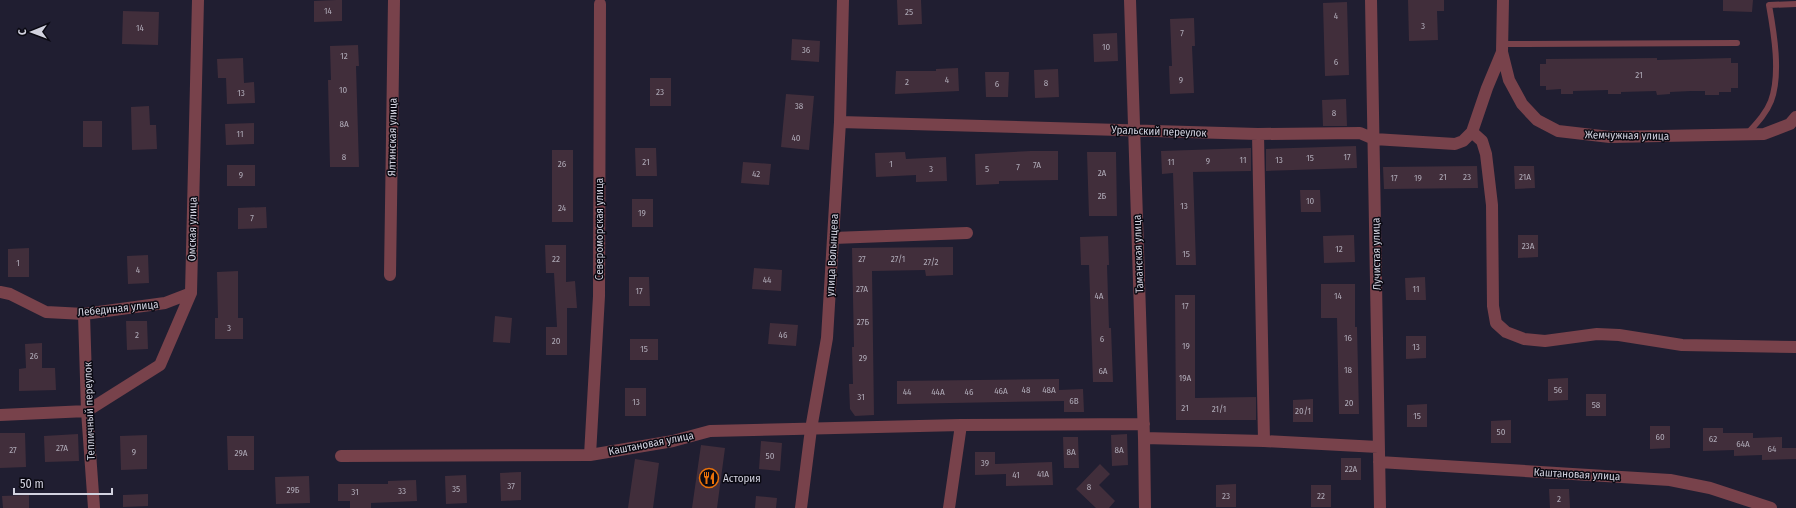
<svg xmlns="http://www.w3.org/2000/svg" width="1796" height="508" viewBox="0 0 1796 508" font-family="'Fira Sans Condensed',sans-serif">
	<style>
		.building { fill: #412e3b }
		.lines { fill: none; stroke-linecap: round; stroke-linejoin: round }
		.lane { stroke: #78424b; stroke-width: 6 }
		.street { stroke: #78424b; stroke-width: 12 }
		.labels { text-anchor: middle; stroke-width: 3; stroke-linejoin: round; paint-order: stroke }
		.number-label { font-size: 9px; fill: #aea9b6 }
		.street-label { font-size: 11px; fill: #d2d2df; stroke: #0a0912 }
		.poi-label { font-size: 11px; fill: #d2d2df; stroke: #0a0912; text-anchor: start }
	</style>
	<rect width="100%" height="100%" fill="#201e31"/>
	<!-- building -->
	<path class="building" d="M336,0H342V21L314,22V1Z
		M897,0H921L922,24L898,25Z
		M1408,0H1444V11H1437L1438,40L1409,41Z
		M1723,0H1753L1752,12L1723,11Z
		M1347,2L1349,75L1325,76L1323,3Z
		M123,11L159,12L158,45L122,44Z
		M1194,18L1195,46H1192L1194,93L1170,94L1169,66H1172L1170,19Z
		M1117,33L1118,61L1094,62L1093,34Z
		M792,39L820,41L819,62L791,60Z
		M358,45L359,66H356L359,167H330L328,80H331L330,46Z
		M243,58L244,83L254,82L255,103L227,104L226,78H218L217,59Z
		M1657,58V60L1731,58V63H1738V88H1731V92H1719V95H1705V91H1691L1670,92V94L1657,95L1656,91L1621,92V94H1608V90L1573,91V94H1561V89L1546,90V86H1540V64H1546V59Z
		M958,68L959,91L895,94L896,71H936V69Z
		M1058,69L1059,97L1035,98L1034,70Z
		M985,72H1009L1008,97H986Z
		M650,78H671V106H650Z
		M786,94L814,96L809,150L781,147Z
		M1346,99L1347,126H1323L1322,100Z
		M149,106L150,125H156L157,149L132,150L131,107Z
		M83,121H102V147H83Z
		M254,123V144L226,145L225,124Z
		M1356,146L1357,168L1266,171V149Z
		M635,148H656L657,176H636Z
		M1251,148V171L1193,172L1196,265H1176L1173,173L1162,174L1161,151Z
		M552,150H573V222H552Z
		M1031,151H1058V180L999,181V184L976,185L975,154Z
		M905,152L906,159L946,157L947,181L916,182V175L876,177L875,153Z
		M1087,152H1116L1117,216H1089Z
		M743,162L771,164L769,185L741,183Z
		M227,165H255V186H227Z
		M1477,166L1478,188L1384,189L1383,167Z
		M1514,166H1534L1535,188L1515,189Z
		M1300,190H1320L1321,212H1301Z
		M632,199H653V227H632Z
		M266,207L267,228L238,229V208Z
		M1354,235L1355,262L1324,263L1323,236Z
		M1518,235H1538V257L1518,258Z
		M1108,236L1109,265H1107L1109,328H1111L1113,382H1093L1089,265H1081L1080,237Z
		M545,245H566V282L575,281L577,308H567V355H546V327H557L554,273H546Z
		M953,247V275L926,276L925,270L872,271L874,415L855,416L850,409L849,384H853L852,347H854L852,248Z
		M29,248V277H8V249Z
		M148,255L149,283L128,284L127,256Z
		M754,268L782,270L781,291L752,289Z
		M238,271V318H243V339H215V318H218L217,272Z
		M629,277H649L650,306H629Z
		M1425,277L1426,300H1406L1405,278Z
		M1321,284H1355V327H1357L1359,414H1339L1337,318H1321Z
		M1175,295H1195V398L1256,397V420H1176Z
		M495,316L512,318L510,343L493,342Z
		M126,321H147L148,349L127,350Z
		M770,323L798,325L796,346L768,344Z
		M1406,336H1426V358L1406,359Z
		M630,339H658V360H630Z
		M42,343V368H55L56,390L19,391V369L26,368L25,344Z
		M1568,378V400L1548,401V379Z
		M1059,379V390L1083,389L1084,412H1064V401L897,404V381Z
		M625,388H646V416H625Z
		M1586,394H1606V416H1586Z
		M1313,399V422H1293V400Z
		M1427,404V427H1407V405Z
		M1511,420V443H1491V421Z
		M1650,426H1670V448L1650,449Z
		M1703,428H1723V433H1753V438L1782,437V448H1796V459L1762,460V455L1734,456V450L1703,451Z
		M0,433H25L26,467L0,468Z
		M78,434L79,461L45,462L44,436Z
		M1127,434L1128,465L1112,466L1111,435Z
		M147,435V469L121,470L120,436Z
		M227,436H254V470H228Z
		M1063,437H1078L1079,468H1064Z
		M761,441L782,443L780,471L759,469Z
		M701,445L725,448L717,508H692Z
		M975,452H995V464L1052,462L1053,485L1006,486V474L975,475Z
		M1341,458H1361V480H1341Z
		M635,459L659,463L653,508H628Z
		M1100,464L1110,474L1099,485L1115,501L1109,508H1096L1076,489Z
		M521,472V500L501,501L500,473Z
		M466,475L467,503L446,504L445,476Z
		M309,476L310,503L276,504L275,477Z
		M416,480L417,501L371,503V508H350V501H338V484H388V481Z
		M1236,484V507H1216V485Z
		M1311,485H1331V507H1311Z
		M1549,489H1569L1570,508H1550Z
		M148,494V506L123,507V495Z
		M29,495V508H3L2,496Z
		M756,496L777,498L776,508H755Z"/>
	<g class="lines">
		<!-- lane -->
		<path class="lane" d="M1502,44L1737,43
			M1747,134C1756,124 1766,114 1771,101C1781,74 1774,33 1769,5L1796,4"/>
		<!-- street -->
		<path class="street" d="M1130,0L1144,438L1145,508
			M1371,0L1380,508
			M1503,0L1502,52L1509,80L1522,104L1537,120L1558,131L1610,137L1764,134L1790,124L1796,117
			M840,122L1258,134L1360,133L1374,139L1455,144L1463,141L1472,132L1487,88L1502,52
			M1472,132L1482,141L1486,154L1492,205L1493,306L1496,323L1506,332L1524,339L1545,341L1597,334L1619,335L1682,345L1796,347
			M1258,134L1264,441
			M833,238L967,233
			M390,275L394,0
			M0,292L10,294L46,312L84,314L165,303L191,293
			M84,314L87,411L94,508
			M0,415L87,411L160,365L191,293L198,0
			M1144,438L1264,441L1378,447
			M590,455L599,296L600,4
			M341,456L590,455L673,441L710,431L961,425L1144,424
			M1379,462L1670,480L1710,488L1771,508
			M801,508L811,429L827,338L840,122L843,0
			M949,508L961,425"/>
	</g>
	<!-- icons -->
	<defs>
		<g id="restaurant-ring" transform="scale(1)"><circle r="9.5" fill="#0a0912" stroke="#e8710a" stroke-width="1.5"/><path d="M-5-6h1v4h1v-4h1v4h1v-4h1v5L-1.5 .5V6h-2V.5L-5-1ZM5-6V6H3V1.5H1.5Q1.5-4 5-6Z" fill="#e8710a"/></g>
	</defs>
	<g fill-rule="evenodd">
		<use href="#restaurant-ring" x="709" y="478"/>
	</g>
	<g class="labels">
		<!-- number labels -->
		<g class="number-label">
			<text x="328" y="14">14</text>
			<text x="909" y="15">25</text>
			<text x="1336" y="19">4</text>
			<text x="1423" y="29">3</text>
			<text x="140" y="31">14</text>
			<text x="1182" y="36">7</text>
			<text x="1106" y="50">10</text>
			<text x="806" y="53">36</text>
			<text x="344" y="59">12</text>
			<text x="1336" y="65">6</text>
			<text x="1639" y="78">21</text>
			<text x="947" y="83">4</text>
			<text x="1181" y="83">9</text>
			<text x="907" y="85">2</text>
			<text x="1046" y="86">8</text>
			<text x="997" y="87">6</text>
			<text x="343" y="93">10</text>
			<text x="660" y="95">23</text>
			<text x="241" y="96">13</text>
			<text x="799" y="109">38</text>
			<text x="1334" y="116">8</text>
			<text x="344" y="127">8А</text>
			<text x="240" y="137">11</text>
			<text x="796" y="141">40</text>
			<text x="344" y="160">8</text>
			<text x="1347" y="160">17</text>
			<text x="1310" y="161">15</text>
			<text x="1243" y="163">11</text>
			<text x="1279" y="163">13</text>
			<text x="1208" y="164">9</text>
			<text x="646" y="165">21</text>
			<text x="1171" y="165">11</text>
			<text x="562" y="167">26</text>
			<text x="891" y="167">1</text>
			<text x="1037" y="168">7А</text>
			<text x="1018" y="170">7</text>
			<text x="931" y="172">3</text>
			<text x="987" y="172">5</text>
			<text x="1102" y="176">2А</text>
			<text x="756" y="177">42</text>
			<text x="241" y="178">9</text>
			<text x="1443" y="180">21</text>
			<text x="1467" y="180">23</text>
			<text x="1525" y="180">21А</text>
			<text x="1394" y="181">17</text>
			<text x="1418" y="181">19</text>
			<text x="1102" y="199">2Б</text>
			<text x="1310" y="204">10</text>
			<text x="1184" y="209">13</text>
			<text x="562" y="211">24</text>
			<text x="642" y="216">19</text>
			<text x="252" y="221">7</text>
			<text x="1528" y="249">23А</text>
			<text x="1339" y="252">12</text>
			<text x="1186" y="257">15</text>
			<text x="556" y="262">22</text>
			<text x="862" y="262">27</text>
			<text x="898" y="262">27/1</text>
			<text x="931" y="265">27/2</text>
			<text x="18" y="266">1</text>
			<text x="138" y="273">4</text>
			<text x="767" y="283">44</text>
			<text x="862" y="292">27А</text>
			<text x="1416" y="292">11</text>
			<text x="639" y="294">17</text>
			<text x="1099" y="299">4А</text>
			<text x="1338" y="299">14</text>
			<text x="1185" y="309">17</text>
			<text x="863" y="325">27Б</text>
			<text x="229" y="331">3</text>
			<text x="137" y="338">2</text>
			<text x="783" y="338">46</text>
			<text x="1348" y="341">16</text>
			<text x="1102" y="342">6</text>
			<text x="556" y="344">20</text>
			<text x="1186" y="349">19</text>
			<text x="1416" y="350">13</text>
			<text x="644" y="352">15</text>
			<text x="34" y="359">26</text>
			<text x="863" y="361">29</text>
			<text x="1348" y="373">18</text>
			<text x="1103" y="374">6А</text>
			<text x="1185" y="381">19А</text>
			<text x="1026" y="393">48</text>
			<text x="1049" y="393">48А</text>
			<text x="1558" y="393">56</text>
			<text x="1001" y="394">46А</text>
			<text x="907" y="395">44</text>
			<text x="938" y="395">44А</text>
			<text x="969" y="395">46</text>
			<text x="861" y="400">31</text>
			<text x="1074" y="404">6В</text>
			<text x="636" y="405">13</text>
			<text x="1349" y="406">20</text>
			<text x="1596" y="408">58</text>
			<text x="1185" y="411">21</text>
			<text x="1219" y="412">21/1</text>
			<text x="1303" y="414">20/1</text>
			<text x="1417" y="419">15</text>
			<text x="1501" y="435">50</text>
			<text x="1660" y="440">60</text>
			<text x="1713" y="442">62</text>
			<text x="1743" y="447">64А</text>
			<text x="62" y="451">27А</text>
			<text x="1772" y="452">64</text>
			<text x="13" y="453">27</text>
			<text x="1119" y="453">8А</text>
			<text x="134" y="455">9</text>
			<text x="1071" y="455">8А</text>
			<text x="241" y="456">29А</text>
			<text x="770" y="459">50</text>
			<text x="985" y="466">39</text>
			<text x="1351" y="472">22А</text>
			<text x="1043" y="477">41А</text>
			<text x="1016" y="478">41</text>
			<text x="511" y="489">37</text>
			<text x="1089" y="490">8</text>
			<text x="456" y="492">35</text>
			<text x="293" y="493">29Б</text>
			<text x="402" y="494">33</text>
			<text x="355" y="495">31</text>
			<text x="1226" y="499">23</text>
			<text x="1321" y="499">22</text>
			<text x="1559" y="502">2</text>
		</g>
		<!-- street labels -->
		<g class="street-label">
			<text transform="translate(1159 131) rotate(2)" y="4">Уральский переулок</text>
			<text transform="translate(1627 135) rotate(1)" y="4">Жемчужная улица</text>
			<text transform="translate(392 137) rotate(-89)" y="4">Ялтинская улица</text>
			<text transform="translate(192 229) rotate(-89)" y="4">Омская улица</text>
			<text transform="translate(599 229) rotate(-90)" y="4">Североморская улица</text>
			<text transform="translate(1138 254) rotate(-92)" y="4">Таманская улица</text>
			<text transform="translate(1376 254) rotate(-91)" y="4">Лучистая улица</text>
			<text transform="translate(832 255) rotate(-87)" y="4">улица Волынцева</text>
			<text transform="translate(118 308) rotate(-6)" y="4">Лебединая улица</text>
			<text transform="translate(89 411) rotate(-92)" y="4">Тепличный переулок</text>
			<text transform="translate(651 443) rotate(-11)" y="4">Каштановая улица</text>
			<text transform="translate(1577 474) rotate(3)" y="4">Каштановая улица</text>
		</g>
		<!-- poi labels -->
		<g class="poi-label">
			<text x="723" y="482">Астория</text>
		</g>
	</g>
	<!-- north arrow -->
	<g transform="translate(32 32) rotate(269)" stroke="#0a0912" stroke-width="3" paint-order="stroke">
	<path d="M0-3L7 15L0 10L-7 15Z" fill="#d2d2df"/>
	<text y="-6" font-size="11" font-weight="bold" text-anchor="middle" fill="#d2d2df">С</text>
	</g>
	<!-- scale -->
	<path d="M14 488v6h98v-6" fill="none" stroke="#d2d2df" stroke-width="2"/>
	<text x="20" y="488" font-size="12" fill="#d2d2df" stroke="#0a0912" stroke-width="3" paint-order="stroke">50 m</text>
</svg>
